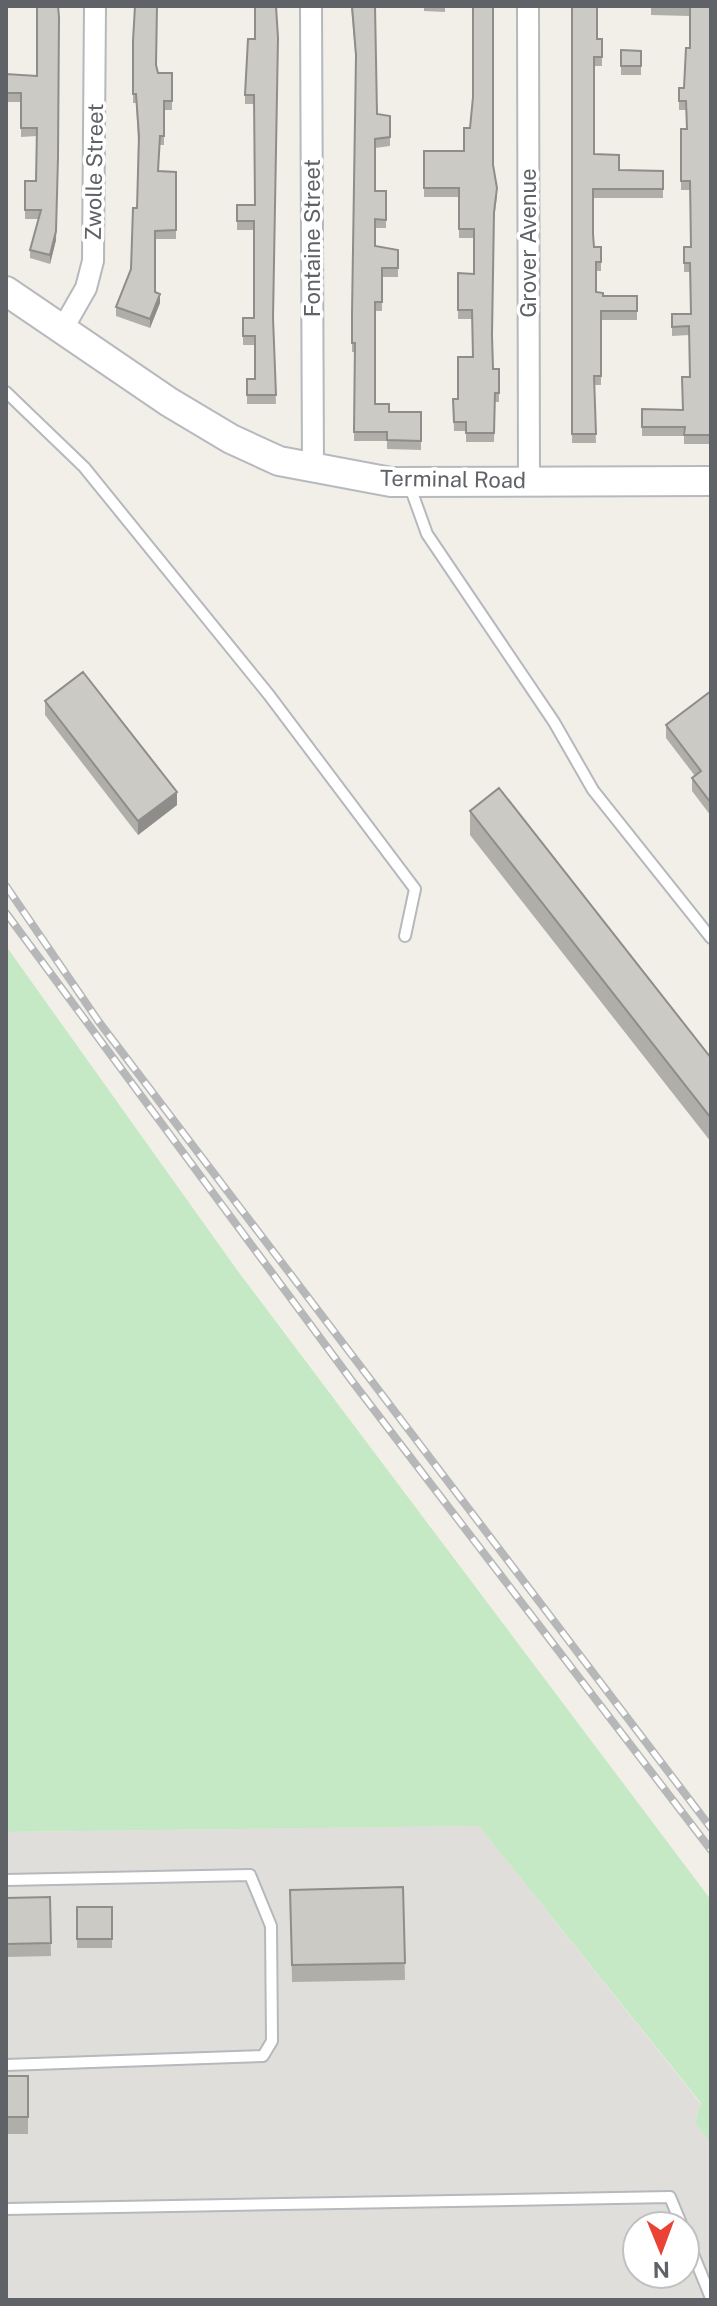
<svg xmlns="http://www.w3.org/2000/svg" width="717" height="2306" viewBox="0 0 717 2306" font-family="'Public Sans',sans-serif">
	<style>
		.industrial { fill: #e0deda; fill-rule: evenodd }
		.green { fill: #c5e8c5 }
		.lines { fill: none; stroke-linecap: round; stroke-linejoin: round }
		.lane-casing { stroke: #b5b8bc; stroke-width: 14 }
		.street-casing { stroke: #b5b8bc; stroke-width: 24 }
		.secondary-casing { stroke: #b6babf; stroke-width: 32 }
		.lane { stroke: #fff; stroke-width: 10 }
		.street { stroke: #fff; stroke-width: 20 }
		.secondary { stroke: #fff; stroke-width: 28 }
		.rail-casing { stroke: #b6b7b8; stroke-width: 8 }
		.rail { stroke: #fff; stroke-width: 5; stroke-dasharray: 15; stroke-linecap: butt }
		.wall { fill: #afaea9 }
		.shaded-wall { fill: #8f8d8a }
		.building { fill: #cccac5; stroke: #8f8d8a; stroke-width: 2 }
		.labels { text-anchor: middle; stroke-width: 7; stroke-linejoin: round; paint-order: stroke }
		.street-label { font-size: 22px; fill: #5f6368; stroke: #fff }
	</style>
	<rect width="100%" height="100%" fill="#f1efe8"/>
	<!-- industrial -->
	<path class="industrial" d="M479,1826L701,2104L695,2123L711,2144V2300H6V1832ZM637,2226H685V2274H637Z"/>
	<!-- green -->
	<path class="green" d="M6,946L237,1270L711,1900V2144L695,2123L701,2103L479,1826L6,1832Z"/>
	<g class="lines">
		<!-- lane casing -->
		<g class="lane-casing">
			<path id="lane" d="M6,392L84,467L269,695L415,889L405,936
				M409,484L427,534L554,722L593,790L711,938
				M6,1880L250,1875L271,1926L272,2041L263,2056L6,2065
				M6,2209L670,2197L682,2226
				M685,2234L711,2298"/>
		</g>
		<!-- street casing -->
		<g class="street-casing">
			<path id="street" d="M311,6L313,469
				M528,6L529,480
				M62,330L86,288L93,261L95,6"/>
		</g>
		<!-- secondary casing -->
		<g class="secondary-casing">
			<path id="secondary" d="M6,291L169,402L231,439L279,461L391,482L711,481"/>
		</g>
		<!-- lane -->
		<use href="#lane" class="lane"/>
		<!-- street -->
		<use href="#street" class="street"/>
		<!-- secondary -->
		<use href="#secondary" class="secondary"/>
		<!-- rail casing -->
		<g class="rail-casing">
			<path id="rail" d="M6,886L99,1022L711,1828
				M6,913L352,1381L711,1850"/>
		</g>
		<!-- rail -->
		<use href="#rail" class="rail"/>
	</g>
	<!-- wall -->
	<path class="wall" d="M351,6H375L377,114L390,116V146L375,148V191H386V228H375V246L398,259V277H382V311H375V404L389,412H421V450L387,449V441H354L355,352H352V314L356,63Z
		M424,6H445V12L424,11Z
		M572,6L597,39H602V66H594V154L619,170L663,171V198H593V235L594,247H601V271H596V292L603,296H637V320H601V385H594L596,443H572Z
		M651,6H711V444H684V436H642V409L683,410L690,377L689,335L672,336V314H691L690,272H684V247H691L690,190H681V129H687L686,110H679V88H684L690,48V16L651,15Z
		M255,39L273,320L276,404H247V379H255V345H243V318H254V230H237V205H255L254,104H245V95Z
		M133,41L156,65L158,73H172V110H164V145H160L158,171L176,172V239H155V292L160,303L150,328L116,316V307L131,269L137,208L138,142L136,103H133Z
		M621,50L641,51V75H621Z
		M6,74L37,76L56,240L50,264L30,258V250L39,219H25V181H36L37,136L21,137V102H6Z
		M473,97L493,165L497,196L494,221L492,338L493,369H499V402H495L494,442H466V431H454L453,399H458L472,357V319H458V273L474,274V238H459V197H424V151H464L470,128Z
		M711,691V816L692,791V778L695,776L666,738V725Z
		M45,701L177,805L138,835L45,715Z
		M470,811L711,1058V1142L470,835Z
		M403,1887L405,1980L292,1982L290,1890Z
		M50,1897L51,1956L6,1957V1898Z
		M77,1907H112V1948H77Z
		M6,2076H28V2134H6Z"/>
	<!-- shaded-wall -->
	<path class="shaded-wall" d="M58,167L56,240L50,264V255Z
		M160,294V303L150,328V319Z
		M177,792V805L138,835V821Z"/>
	<!-- building -->
	<path class="building" d="M37,6H58L59,17L58,158L56,231L50,255L30,250L41,210H25V181H36L37,128H21V93H6V74L37,76Z
		M135,6H157L156,65L158,73H172V101H164V136H160L158,171L176,172V230L155,231V292L160,294L150,319L116,307L131,269L133,208H137L139,136L136,94H133V41Z
		M255,6H276L278,38L273,318L276,395H247V379H255V336H243V318H254V221H237V205H255L254,95H245L248,39H255Z
		M352,6H375L377,114L390,116V137L375,139V191H386V220L375,219V246L398,250V268H382V302H375V404H389V412H421V441L387,440V432H354L355,343H352V314L356,55Z
		M473,6H493V165L497,188L494,212L492,335L493,369H499V393H495L494,433H466V422H454L453,399H458V357H473L472,310H458V273L474,274V229H459V188H424V151H464V128H470L473,97Z
		M572,6H597V39H602V57H594V154L619,155V170L663,171V189H593V234L594,247H601V262H596V292L603,293V296H637V311H601V376H594L596,434H572Z
		M651,6H711V435H684L685,427H642V409L683,410L682,377H690L689,326L672,327V314H691L690,263H684V247H691L690,181H681V129H687L686,101H679V88H684L686,48H690V7Z
		M621,50L641,51V66H621Z
		M83,672L177,792L138,821L45,701Z
		M711,691V803L692,778L701,771L666,725Z
		M499,788L711,1058V1118L470,811Z
		M403,1887L405,1963L292,1965L290,1890Z
		M50,1897L51,1943L6,1944V1898Z
		M77,1907H112V1939H77Z
		M6,2076H28V2117H6Z"/>
	<g class="labels">
		<!-- street labels -->
		<g class="street-label">
			<text transform="translate(94 172) rotate(-89)" y="8">Zwolle Street</text>
			<text transform="translate(312 238) rotate(-90)" y="8">Fontaine Street</text>
			<text transform="translate(528 243) rotate(-90)" y="8">Grover Avenue</text>
			<text transform="translate(453 479) rotate(1)" y="8">Terminal Road</text>
		</g>
	</g>
	<!-- border -->
	<rect width="717" height="2306" fill="none" stroke="#5f6368" stroke-width="16"/>
	<!-- north arrow -->
	<g transform="translate(661 2250) rotate(179)"><circle r="38" fill="#ffffff" stroke="#bfc1c3" stroke-width="2"/>
	<path d="M0-6L14 30L0 20L-14 30Z" fill="#ea4335"/>
	<text y="-12" font-size="22" font-weight="bold" text-anchor="middle" fill="#5f6368">N</text>
	</g>
</svg>
